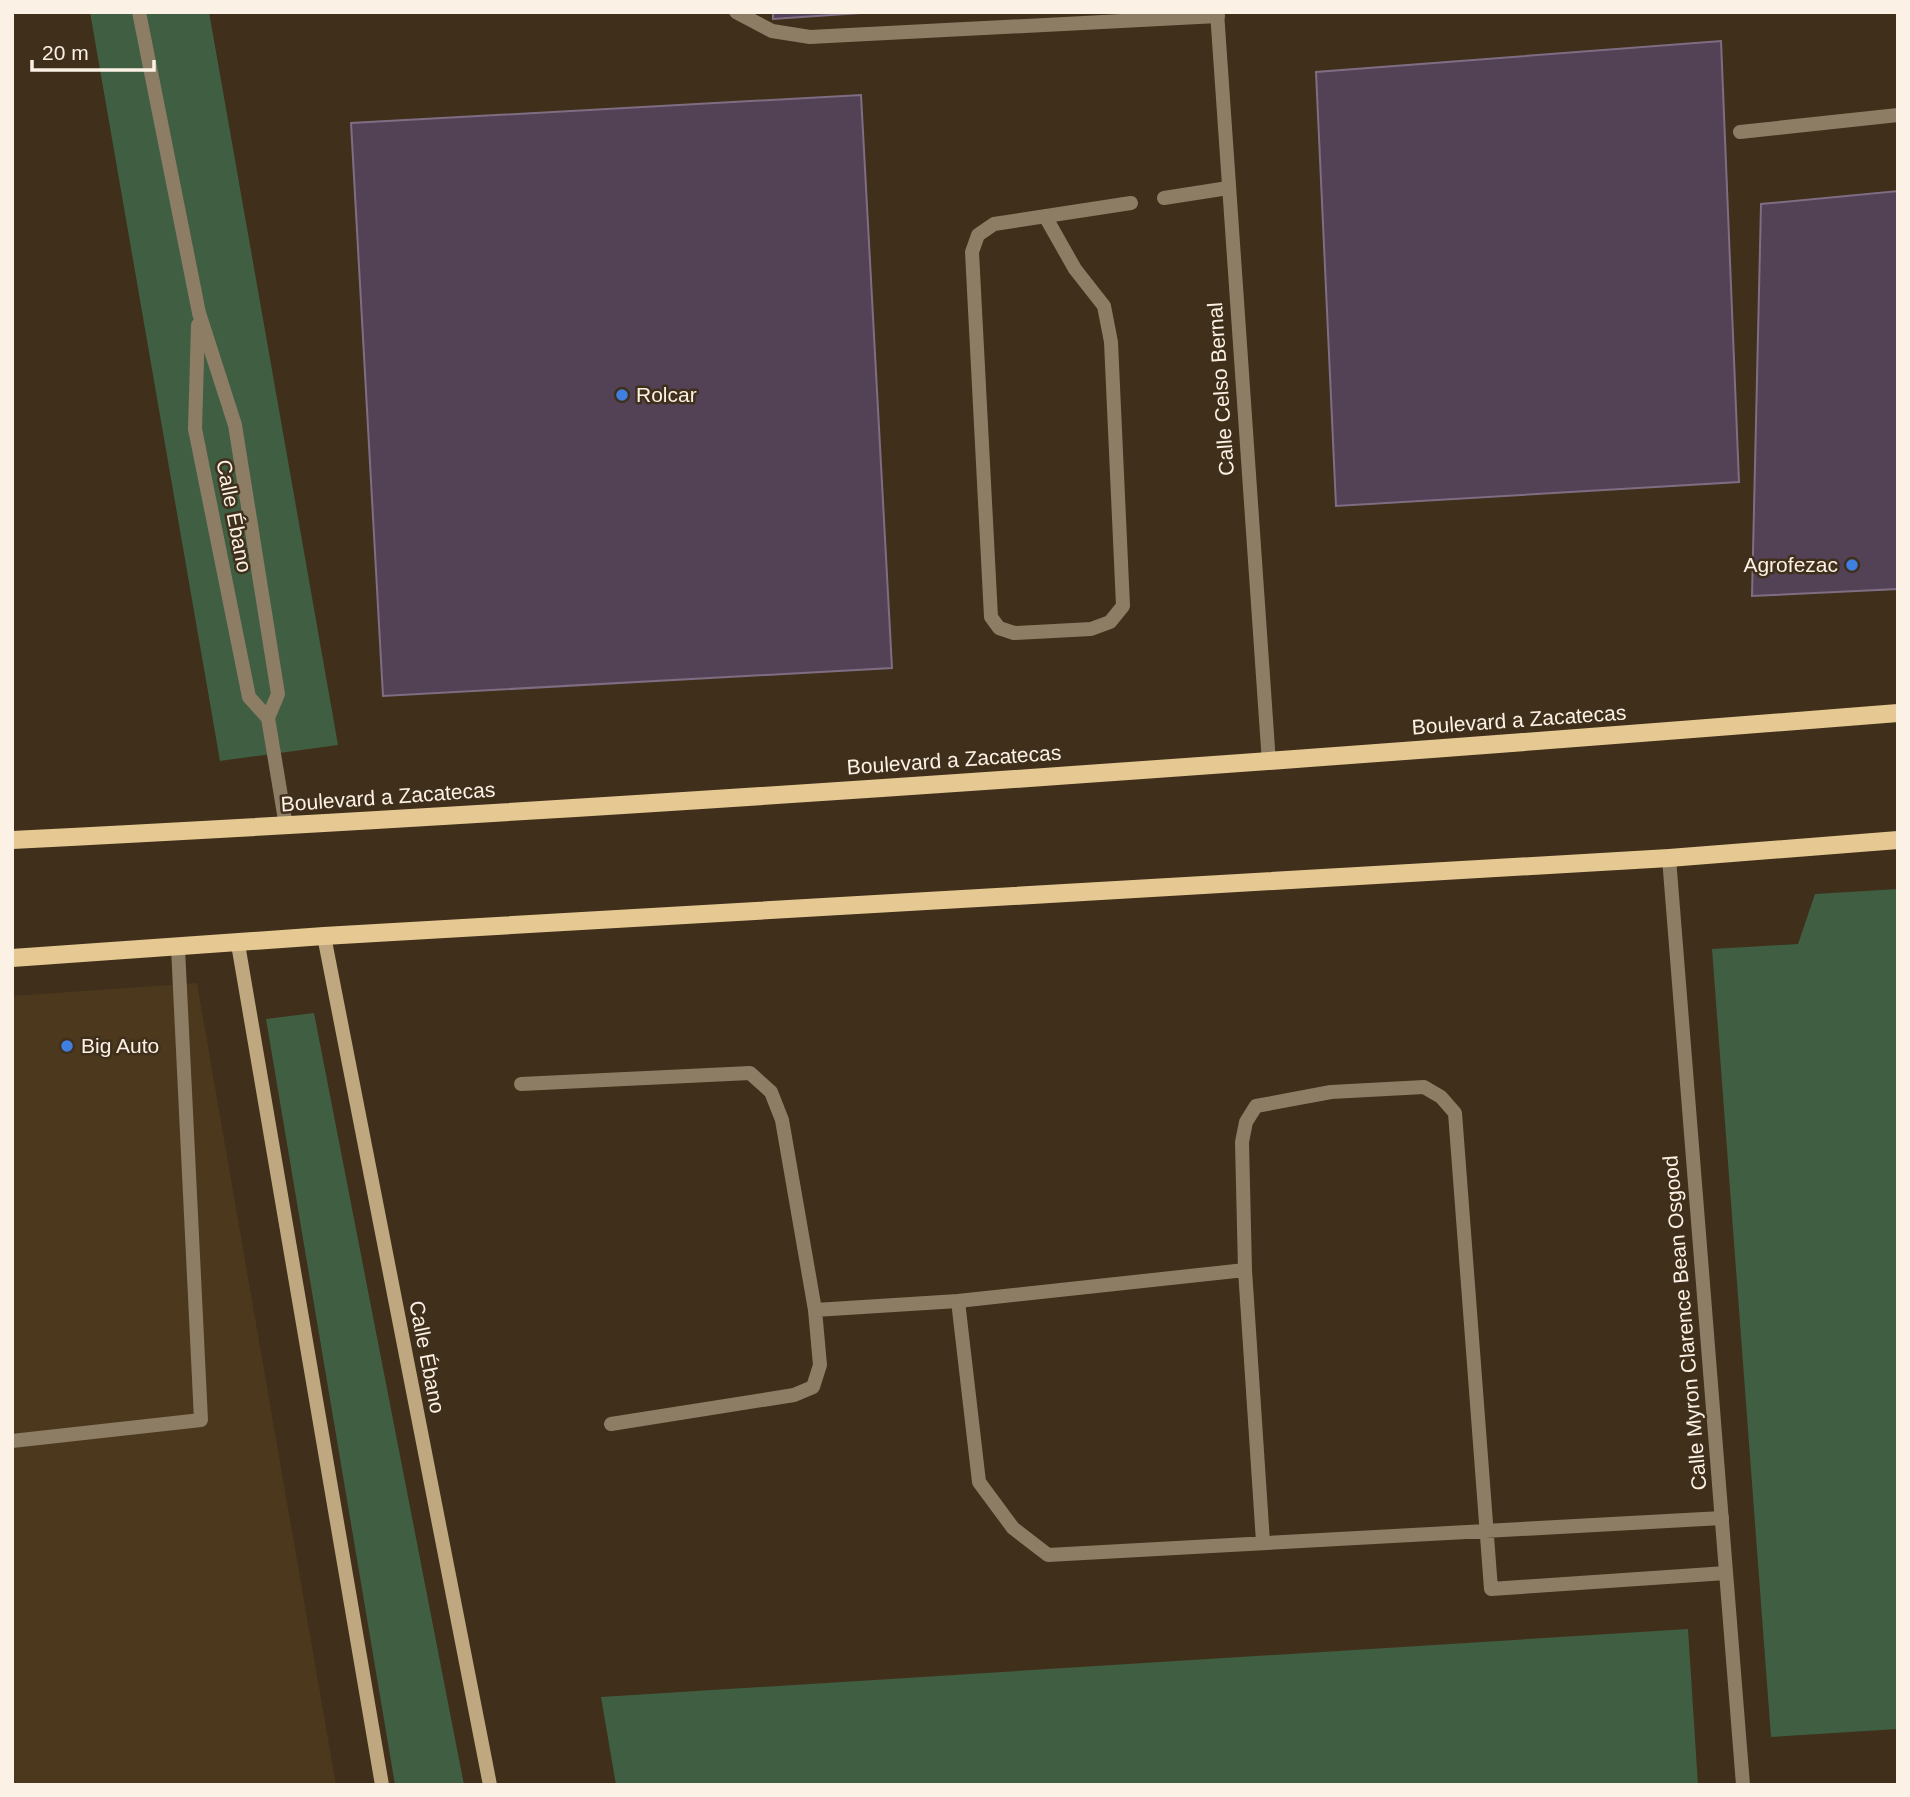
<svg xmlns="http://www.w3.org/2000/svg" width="1910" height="1797" viewBox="0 0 1910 1797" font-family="Arial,sans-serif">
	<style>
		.built { fill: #4c381d }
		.green { fill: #405e41 }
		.building { fill: #534256; stroke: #7f6d83; stroke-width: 2 }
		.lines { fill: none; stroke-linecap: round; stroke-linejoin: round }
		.lane { stroke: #8c7d64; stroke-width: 14 }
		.street { stroke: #8c7d64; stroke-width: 14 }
		.secondary { stroke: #bfa87f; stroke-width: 14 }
		.primary { stroke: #e6c893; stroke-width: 18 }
		.shop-dot { fill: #3f7fe0; stroke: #3f2f1b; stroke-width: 2.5 }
		.labels { text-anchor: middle; stroke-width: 5; stroke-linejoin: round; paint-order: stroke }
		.street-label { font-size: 21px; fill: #fbf1e5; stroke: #3f2f1b }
		.poi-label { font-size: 21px; fill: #fbf1e5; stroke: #3f2f1b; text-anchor: start }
	</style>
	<rect width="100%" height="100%" fill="#3f2f1b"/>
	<!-- built -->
	<path class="built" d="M197,983L336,1785H12V996Z"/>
	<!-- green -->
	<path class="green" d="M90,12H209L338,745L220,761Z
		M1898,889V1729L1771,1737L1712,949L1798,944L1815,894Z
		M314,1013L464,1785H395L266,1019Z
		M1688,1629L1698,1785H616L601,1697Z"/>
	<!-- building -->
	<path class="building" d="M773,12H876L773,19Z
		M1721,41L1739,482L1336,506L1316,72Z
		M861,95L892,668L383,696L351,123Z
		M1898,191V589L1752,596L1761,204Z"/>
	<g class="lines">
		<!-- lane -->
		<path class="lane" d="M736,12L772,31L810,37L1218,16
			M1740,132L1898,115
			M1164,198L1228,188
			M1045,216L1075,269L1104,306L1111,342L1123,606L1110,622L1091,629L1014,633L999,628L991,617L972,252L978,235L994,224L1131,203
			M521,1084L750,1073L771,1092L782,1120L815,1310L820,1365L813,1387L794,1395L611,1424
			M958,1301L979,1482L1013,1528L1048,1555L1722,1518
			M815,1310L958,1301L1245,1270
			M12,1441L201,1420L178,948
			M1263,1542L1245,1270L1242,1142L1246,1122L1256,1106L1331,1092L1424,1087L1441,1097L1455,1113L1491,1589L1726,1573"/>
		<!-- street -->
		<path class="street" d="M139,12L199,313L235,425L278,694L268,718L286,826
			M1217,12L1269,763
			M198,325L195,429L249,697L268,718
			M1669,858L1743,1785"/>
		<!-- secondary -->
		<path class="secondary" d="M324,936L490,1785
			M238,944L382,1785"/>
		<!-- primary -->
		<path class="primary" d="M12,840C641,808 1270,763 1898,713
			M12,958L324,936L1669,858L1898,840"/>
	</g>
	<!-- markers -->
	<g class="shop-dot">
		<circle cx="622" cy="395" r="7"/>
		<circle cx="1852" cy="565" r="7"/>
		<circle cx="67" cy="1046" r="7"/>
	</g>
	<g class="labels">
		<!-- street labels -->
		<g class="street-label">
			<text transform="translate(1221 389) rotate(-94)" y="7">Calle Celso Bernal</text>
			<text transform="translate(234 516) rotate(79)" y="7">Calle Ébano</text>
			<text transform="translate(1519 720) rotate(-4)" y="7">Boulevard a Zacatecas</text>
			<text transform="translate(954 760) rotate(-4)" y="7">Boulevard a Zacatecas</text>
			<text transform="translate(388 797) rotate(-4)" y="7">Boulevard a Zacatecas</text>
			<text transform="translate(1685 1323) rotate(-95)" y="7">Calle Myron Clarence Bean Osgood</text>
			<text transform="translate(427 1357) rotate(79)" y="7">Calle Ébano</text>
		</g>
		<!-- poi labels -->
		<g class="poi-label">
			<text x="636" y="402">Rolcar</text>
			<text x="1838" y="572" text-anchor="end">Agrofezac</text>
			<text x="81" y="1053">Big Auto</text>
		</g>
	</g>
	<!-- border -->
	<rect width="1910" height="1797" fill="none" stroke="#fbf1e5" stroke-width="28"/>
	<!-- scale -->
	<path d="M32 60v10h122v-10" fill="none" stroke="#fbf1e5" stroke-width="3.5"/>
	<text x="42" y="60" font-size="21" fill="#fbf1e5" stroke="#3f2f1b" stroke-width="5" paint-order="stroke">20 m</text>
</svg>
